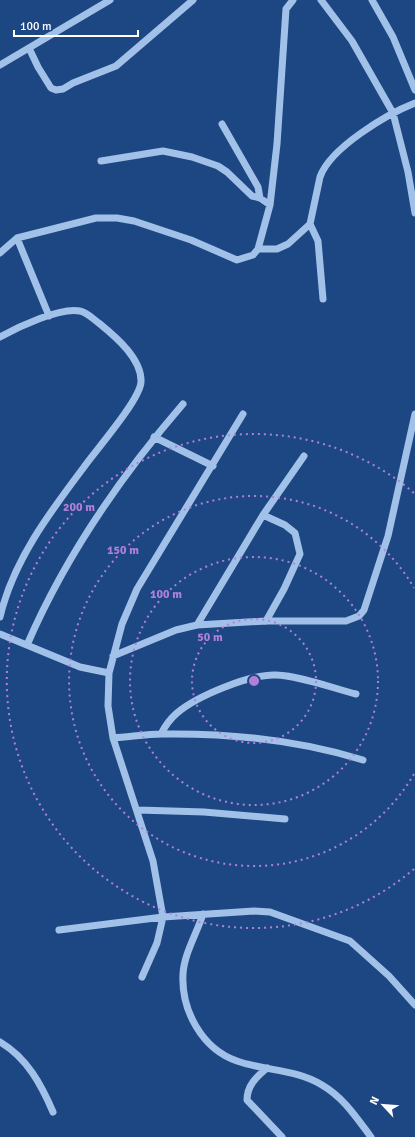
<svg xmlns="http://www.w3.org/2000/svg" width="415" height="1137" viewBox="0 0 415 1137" font-family="Signika,sans-serif">
	<style>
		.lines { fill: none; stroke-linecap: round; stroke-linejoin: round }
		.minor { stroke: #a2c1e9; stroke-width: 7 }
		.ring { fill: none; stroke: #b080d9; stroke-width: 2; stroke-dasharray: 2 4 }
		.centre { fill: #b080d9; stroke: #1d4782; stroke-width: 2 }
		.ring-label { font-size: 12px; text-anchor: middle; font-weight: bold; fill: #b080d9; stroke: #1d4782; stroke-width: 4; stroke-linejoin: round; paint-order: stroke }
	</style>
	<rect width="100%" height="100%" fill="#1d4782"/>
	<g class="lines">
		<!-- minor -->
		<path class="minor" d="M293,0L286,9L277,144L270,205L258,249H277L288,244L310,224L320,177C330,148 387,114 415,103
			M321,0L352,41L393,113L408,172L415,213
			M372,0L393,37L415,90
			M29,48L38,67L51,88L56,90L63,89L73,83L116,66L193,0
			M0,65L110,0
			M222,124L258,187L260,198
			M101,161L163,151L192,157L218,166L227,172L252,196L260,198L270,205
			M310,224L318,241L323,299
			M17,238L49,316
			M0,253L17,238L96,218H117L134,221L191,240L237,260L253,255L258,249
			M0,337C18,327 60,307 80,311C87,312 94,320 100,324C116,337 142,359 141,382C140,400 96,450 84,467C50,512 13,561 0,617
			M154,437L213,466
			M263,515L285,525L295,533L300,554L284,589L266,621
			M197,625L263,515L304,456
			M0,634L80,667L109,673
			M27,645C65,557 120,477 183,404
			M113,656L176,630L197,625L266,621H346L359,616L364,610L388,536L415,414
			M161,734C165,726 170,719 177,713C197,696 250,674 276,675C301,676 332,688 356,694
			M113,738C130,737 146,734 162,734C230,733 298,740 363,760
			M138,810L204,812L285,819
			M203,914C197,933 184,954 183,974C181,1010 202,1049 237,1061C265,1071 296,1069 322,1085C344,1098 356,1117 371,1137
			M59,930L163,917L254,911L270,912L350,941L389,976L415,1005
			M142,977L157,943L163,917L153,861L113,738L108,706L109,673L122,624L137,589L243,414
			M0,1042C27,1058 41,1084 53,1112
			M267,1068C256,1077 247,1086 247,1100L282,1137"/>
	</g>
	<!-- distance rings -->
	<g class="ring">
		<circle cx="254" cy="681" r="62"/>
		<circle cx="254" cy="681" r="124"/>
		<path d="M414 774A185 185 0 1 1 414 588"/>
		<path d="M414 869A247 247 0 1 1 414 493"/>
	</g>
	<circle cx="254" cy="681" r="6" class="centre"/>
	<g class="ring-label">
		<text x="79" y="511">200 m</text>
		<text x="123" y="554">150 m</text>
		<text x="166" y="598">100 m</text>
		<text x="210" y="641">50 m</text>
	</g>
	<!-- north arrow -->
	<g transform="translate(383 1105) rotate(296)" stroke="#1d4782" stroke-width="3" paint-order="stroke">
	<path d="M0-3L7 15L0 10L-7 15Z" fill="#ffffff"/>
	<text y="-6" font-size="11" font-weight="bold" text-anchor="middle" fill="#ffffff">N</text>
	</g>
	<!-- scale -->
	<path d="M14 30v6h124v-6" fill="none" stroke="#ffffff" stroke-width="2"/>
	<text x="20" y="30" font-size="12" fill="#ffffff" stroke="#1d4782" stroke-width="3" paint-order="stroke">100 m</text>
</svg>
